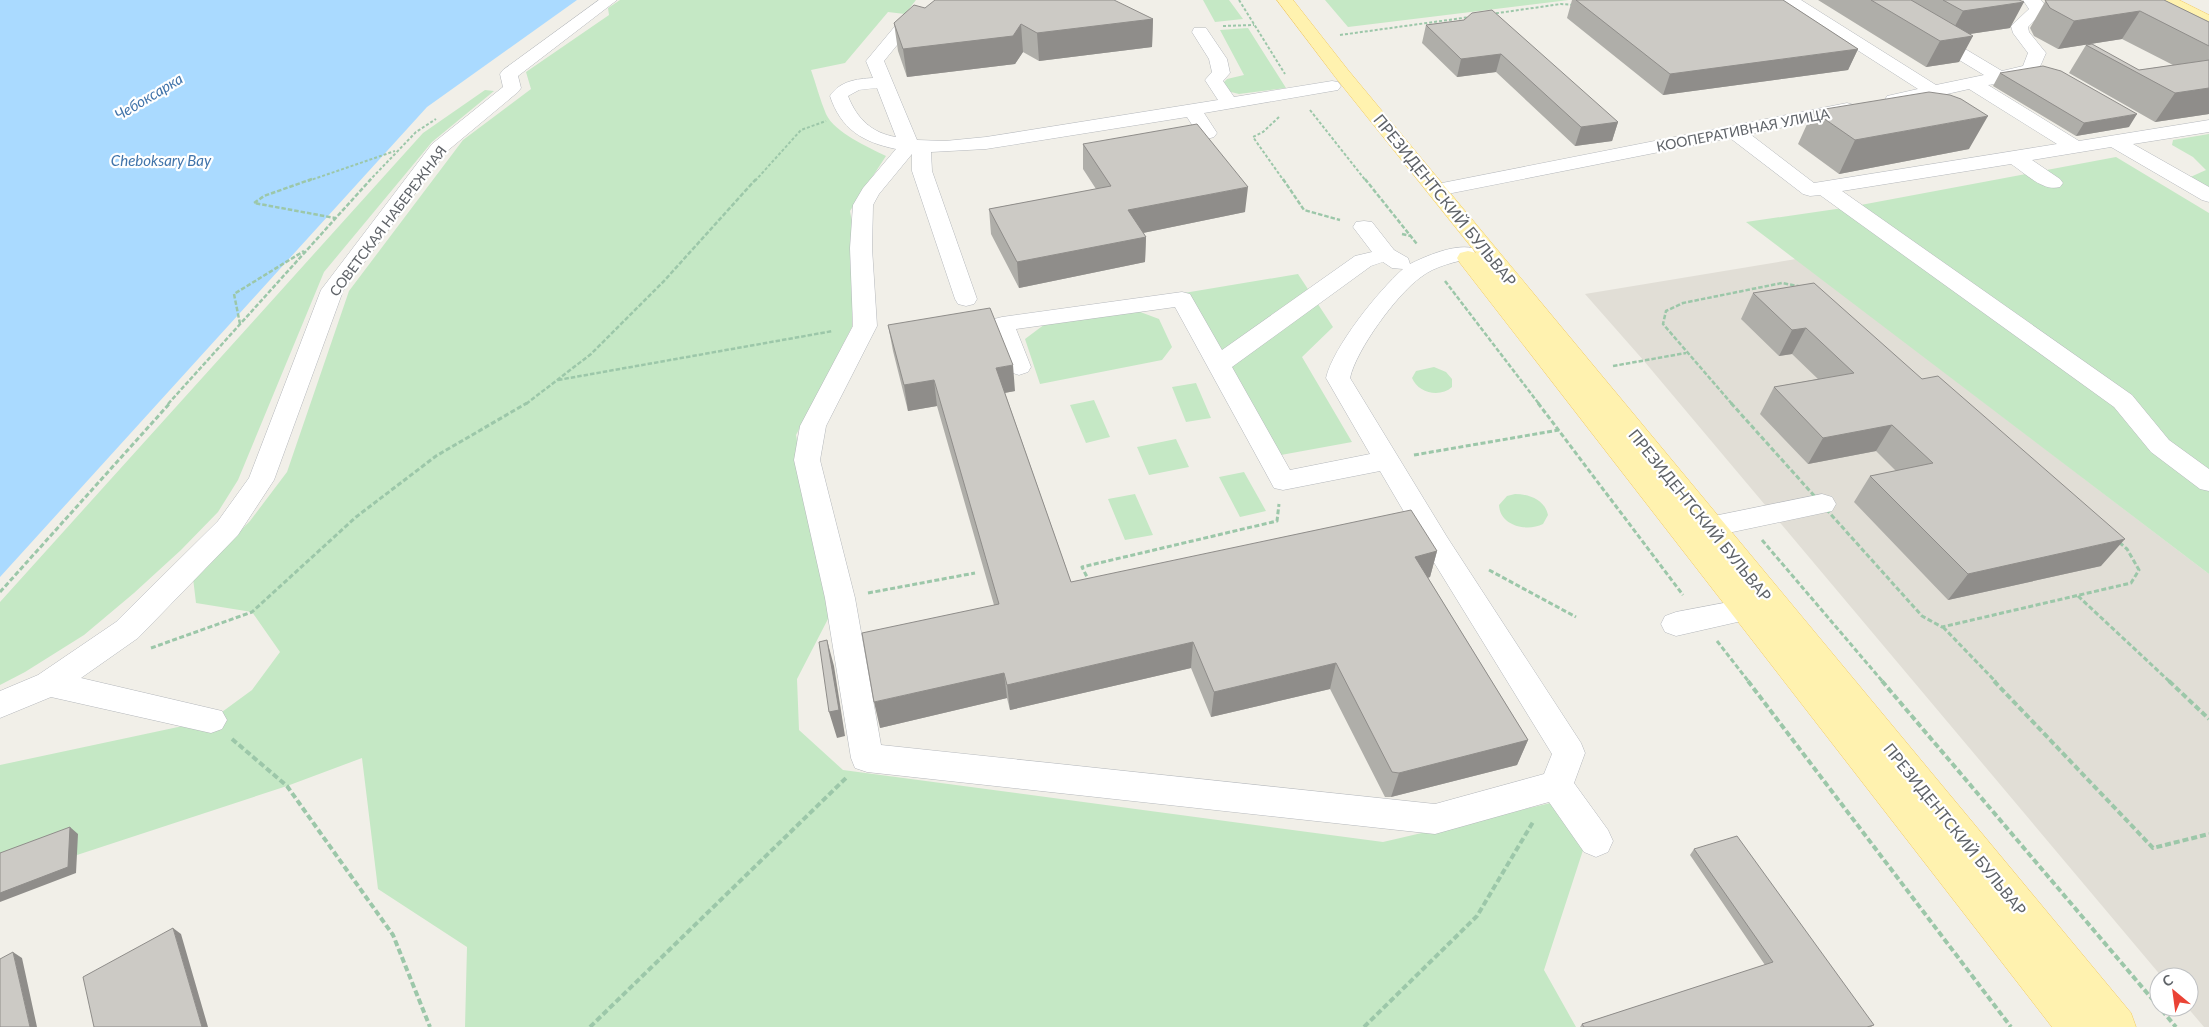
<svg xmlns="http://www.w3.org/2000/svg" width="2209" height="1027" viewBox="0 0 2209 1027" font-family="Lato,sans-serif">
	<style>
		.education { fill: #e1ded6 }
		.green { fill: #c5e8c5 }
		.water { fill: #aadaff }
		.lines { fill: none; stroke-linecap: round; stroke-linejoin: round }
		.minor-casing { stroke: #b5b8bc; stroke-width: 1 }
		.major-casing { stroke: #f2c960; stroke-width: 1 }
		.path-far3 { stroke: #9cc7a9; stroke-width: 2; stroke-dasharray: 3 2; stroke-linecap: butt }
		.path-far2 { stroke: #9cc7a9; stroke-width: 2.5; stroke-dasharray: 4.5 2; stroke-linecap: butt }
		.path-far1 { stroke: #9cc7a9; stroke-width: 3; stroke-dasharray: 5 2.5; stroke-linecap: butt }
		.path { stroke: #9cc7a9; stroke-width: 4; stroke-dasharray: 6 3; stroke-linecap: butt }
		.minor { fill: #fff; fill-rule: evenodd }
		.major { fill: #fff2af; fill-rule: evenodd }
		.wall { fill: #afaea9 }
		.shaded-wall { fill: #8f8d8a }
		.building { fill: #cccac5; stroke: #8f8d8a }
		.labels { text-anchor: middle; stroke-width: 4.5; stroke-linejoin: round; paint-order: stroke }
		.far-street-label { font-size: 14px; fill: #5f6368; stroke: #fff }
		.far-water-label { font-size: 15px; font-style: italic; fill: #4174aa; stroke: #fff }
		.street-label { font-size: 16px; fill: #5f6368; stroke: #fff }
	</style>
	<rect width="100%" height="100%" fill="#f1efe8"/>
	<!-- education -->
	<path class="education" d="M1796,259L2209,574V1027H2204L2187,1007H2189V977H2162L1644,361L1585,294Z"/>
	<!-- green -->
	<path class="green" d="M620,0H916L905,14L888,12L845,63L811,70C816,84 820,100 826,114C835,133 868,147 886,156L850,211L853,228L852,327L796,435L829,617L797,679L799,730L843,770L1383,842L1555,802L1585,844L1544,970L1576,1027H465L467,947L378,889L362,758L287,786L77,855V834L0,862V765L211,720L252,690L280,652L252,612L196,603L193,578L250,521L287,472L349,291L463,140L531,89L526,72L609,15L608,8Z
		M1203,0H1229L1243,19L1215,22Z
		M1325,0H1569L1348,27Z
		M1248,28L1286,88L1239,94L1231,92L1221,85L1227,79L1244,75L1220,30Z
		M485,90L494,91L432,142L324,272L238,480L218,512L181,550L134,593L84,635L25,672L0,685V602L423,133Z
		M2209,134V193L2186,179L2206,170L2193,157L2172,145L2173,140Z
		M2116,157L2209,213V574L1746,222L1850,207Z
		M1298,274L1333,327L1302,357L1352,442L1270,457L1184,293Z
		M1135,310L1159,319L1172,347L1162,360L1040,384L1025,339L1045,324Z
		M1434,367L1446,372L1452,379V387C1440,398 1418,393 1412,378L1416,371Z
		M1196,383L1211,418L1186,422L1172,387Z
		M1094,400L1110,437L1086,443L1070,405Z
		M1176,439L1189,467L1149,475L1137,447Z
		M1244,472L1266,511L1240,517L1219,477Z
		M1135,494L1153,535L1125,540L1108,499Z
		M1515,494C1529,494 1545,500 1548,515L1543,524C1527,532 1500,526 1499,505L1507,496Z"/>
	<!-- water -->
	<path class="water" d="M0,0H577L427,107L0,577Z"/>
	<g class="lines">
		<!-- minor casing -->
		<g class="minor-casing">
			<path id="minor" d="M599,0H617L518,76L521,88L518,92L446,152L343,291L274,480L238,535L138,638L81,678L222,711L227,720L222,729L211,733L51,697L0,718V691L38,675L116,622L218,521L249,478L321,290L432,144L503,87L500,74L503,70Z
				M1782,0H1801L1936,85L1984,75L1865,3L1863,0H1883L2002,71L2023,66L2028,53L2013,33L2011,26L2029,9L2023,0H2041L2045,5V10L2028,27L2029,32L2046,53C2043,59 2041,66 2037,71C2030,79 2000,83 1988,85L2079,141L2209,120V132L2133,144L2209,187V202L2202,200L2111,147L2032,160L2060,179L2063,183L2060,187C2043,192 2025,173 2011,164L1842,191L2132,395L2169,440L2209,469V491L2200,489L2151,452L2114,407L1820,195L1810,196L1803,194L1730,138L1437,196L1430,194L1427,190L1430,186L1437,184L1847,103L1854,105L1856,109L1854,113L1750,134L1814,183L2057,144L1969,89L1894,106L1887,104L1885,100L1887,96L1918,89L1784,3Z
				M912,12L918,13L920,17L884,61L917,140L945,141L986,137L1218,100L1205,80L1212,72L1209,59L1192,32L1194,28H1206L1227,59L1230,73L1223,81L1234,97L1332,81L1338,82L1341,86L1338,90L1332,91L1204,113L1217,133L1214,137L1207,139L1200,137L1187,117L986,149L931,152L932,171L977,299L974,304L966,306L958,304L955,299L912,171V154L879,194L873,205L872,248L877,326L826,426L820,460L855,598L881,745L1435,804L1544,774L1552,754L1427,551L1380,471L1283,490L1274,488L1175,307L1016,329L1031,367L1028,372L1019,375L1010,372L1007,367L990,324L994,319L1002,317L1182,292L1190,294L1222,350L1355,256L1372,252L1353,227L1356,222L1364,221L1372,222L1394,250L1408,258L1410,264C1426,256 1454,244 1472,248L1475,253L1472,258C1455,262 1435,266 1421,277C1397,294 1356,350 1350,378L1447,537L1581,743L1585,753L1574,783L1608,830L1613,841L1608,852L1596,857L1584,852L1549,802L1435,834L867,772L855,768L851,758L825,598L794,460L800,426L853,326L850,248L853,205L863,188L896,149C862,142 841,129 830,96C840,81 856,79 873,78L866,61L906,13ZM877,88L896,137C872,133 857,119 848,96L859,90ZM1383,262L1392,268L1403,269C1379,290 1333,347 1326,378L1370,454L1290,470L1232,367L1371,266Z
				M1822,494L1832,497L1836,504L1832,511L1709,537L1699,534L1695,527L1699,520L1709,517Z
				M1745,599L1755,602L1760,610L1755,618L1676,636L1665,632L1661,624L1665,616L1676,612Z"/>
		</g>
		<!-- major casing -->
		<g class="major-casing">
			<path id="major" d="M1277,0H1293L1348,70L2131,1013L2136,1027H2052L1460,263L1457,258L1460,253L1468,251L1476,253L1336,78Z
				M2158,0H2179L2209,15V26L2160,3Z"/>
		</g>
		<!-- path-far3 -->
		<path class="path-far3" d="M1239,0L1285,74
			M1491,14L1561,4L1575,5
			M1223,26L1254,25
			M1340,35L1470,17
			M1310,110L1366,181
			M1279,117L1263,132L1253,137L1284,181
			M308,181L395,151
			M369,181L416,132L436,119
			M755,181L801,130L826,121"/>
		<!-- path-far2 -->
		<path class="path-far2" d="M312,179L264,196L254,203L335,218
			M1283,179L1304,210L1340,220
			M1365,179L1417,244
			M1402,234L1411,236
			M1445,281L1539,404
			M240,324L234,294L304,251
			M1613,366L1686,353
			M558,380L833,331
			M168,404L371,179
			M526,404L591,354L664,281L756,179
			M1732,404L1663,324L1666,311L1683,303L1782,283L1803,287L1819,295L1904,368L1955,404"/>
		<!-- path-far1 -->
		<path class="path-far1" d="M1538,403L1683,595
			M1731,403L1922,616L1942,627L2131,583L2139,570L2127,549L1954,403
			M1414,455L1559,430
			M1762,540L1883,682
			M1489,570L1576,617
			M1090,583L1082,567L1277,521L1279,504
			M0,592L170,403
			M868,593L975,573
			M2078,596L2170,682
			M1943,627L1996,682
			M1717,641L1749,682
			M151,648L252,612L356,517L436,456L527,403"/>
		<!-- path -->
		<path class="path" d="M1748,681L2011,1027
			M1882,681L2176,1027
			M1994,681L2153,848L2209,834
			M2169,681L2209,719
			M232,739L287,786L393,935L430,1027
			M590,1027L846,778
			M1364,1027L1477,916L1533,822"/>
		<!-- minor -->
		<use href="#minor" class="minor"/>
		<!-- major -->
		<use href="#major" class="major"/>
	</g>
	<!-- wall -->
	<path class="wall" d="M1572,0H1783L1858,49L1848,70L1663,95L1567,18Z
		M1818,0H2019L2010,28L1970,34L1959,62L1926,67Z
		M2046,0H2164L2209,22V114L2155,122L2069,73L2086,45L2139,70L2173,65L2122,39L2058,49L2034,36L2030,28Z
		M925,8L1153,19L1152,47L1039,61L1023,52L1015,64L907,77L898,51L894,23Z
		M1464,20L1618,122L1612,141L1575,146L1496,72L1457,77L1422,43L1426,25Z
		M2000,73L2129,127L2076,136L1993,86Z
		M1813,111L1969,149L1839,174L1798,144Z
		M1083,144L1245,212L1143,233L1146,237L1145,262L1019,288L991,234L989,209L1096,189L1083,169Z
		M1814,283L2101,566L1948,600L1854,502L1870,476L1896,471L1876,451L1808,464L1760,414L1774,387L1818,379L1792,354L1779,356L1741,319L1753,293Z
		M888,325L1015,391L1005,393L1071,582L1437,551L1430,577L1428,578L1528,740L1517,765L1391,797H1385L1330,689L1211,717L1191,668L1010,710L1007,698L880,728L994,605L937,406L908,411L893,351Z
		M1694,849L1874,1025L1871,1027H1580L1582,1024L1765,965L1690,855Z"/>
	<!-- shaded-wall -->
	<path class="shaded-wall" d="M2024,2L2010,28L1949,37L1963,11Z
		M2140,11L2122,39L2058,49L2074,21Z
		M1153,19L1152,47L1039,61L1037,33Z
		M1021,24L1023,52L1015,64L907,77L903,49Z
		M1973,36L1959,62L1926,67L1940,41Z
		M1858,49L1848,70L1663,95L1670,74Z
		M1501,54L1496,72L1457,77L1461,59Z
		M2209,88V114L2155,122L2175,93Z
		M2137,114L2129,127L2076,136L2084,123Z
		M1988,116L1969,149L1839,174L1855,140Z
		M1618,122L1612,141L1575,146L1581,127Z
		M1248,187L1245,212L1128,236V210Z
		M1146,237L1145,262L1019,288L1017,262Z
		M1806,328L1792,354L1779,356L1792,330Z
		M1013,365L1015,391L998,394L996,368Z
		M934,380L937,406L908,411L904,385Z
		M1892,425L1876,451L1808,464L1823,438Z
		M2125,539L2101,566L1948,600L1968,574Z
		M1437,551L1430,577L1408,583L1415,557Z
		M827,640L834,666L845,736L837,738L829,712Z
		M1193,642L1191,668L1010,710L1007,685Z
		M1336,663L1330,689L1211,717L1214,692Z
		M1004,673L1007,698L880,728L874,702Z
		M1528,740L1517,765L1391,797L1399,773Z
		M70,827L78,834L76,873L0,902V893Z
		M173,928L181,934L208,1027H202Z
		M13,952L22,958L37,1027H30Z"/>
	<!-- building -->
	<path class="building" d="M935,0H1114L1153,19L1037,33L1021,24L1013,36L903,49L894,23L914,5L925,8Z
		M1576,0H1783L1858,49L1670,74Z
		M1871,0H1911L1973,36L1940,41Z
		M1943,0H2019L2024,2L1963,11Z
		M2045,0H2164L2209,22V46L2140,11L2074,21L2050,8Z
		M1492,10L1618,122L1581,127L1501,54L1461,59L1426,25L1464,20L1472,13Z
		M2092,44L2139,70L2209,60V88L2175,93L2086,45Z
		M2043,66L2061,71L2137,114L2084,123L2000,73Z
		M1929,92L1950,95L1961,99L1988,116L1855,140L1813,111Z
		M1197,124L1248,187L1128,210L1146,237L1017,262L989,209L1111,186L1083,144Z
		M1814,283L1922,379L1938,376L2125,539L1968,574L1870,476L1933,463L1892,425L1823,438L1774,387L1854,373L1806,328L1792,330L1753,293Z
		M990,308L1013,365L996,368L1071,582L1411,510L1437,551L1415,557L1528,740L1399,773L1392,772L1336,663L1214,692L1193,642L1007,685L1004,673L874,702L862,633L999,604L934,380L904,385L888,325Z
		M827,640L839,710L829,712L819,642Z
		M70,827L68,867L0,893V853Z
		M1737,836L1874,1025L1867,1027H1584L1582,1024L1773,962L1694,849Z
		M173,928L202,1027H94L83,977Z
		M13,952L30,1027H0V959Z"/>
	<g class="labels">
		<!-- far-street labels -->
		<g class="far-street-label">
			<text transform="translate(1743 130) rotate(-11)" y="5">КООПЕРАТИВНАЯ УЛИЦА</text>
			<text transform="translate(388 221) rotate(-53)" y="5">СОВЕТСКАЯ НАБЕРЕЖНАЯ</text>
		</g>
		<!-- far-water labels -->
		<g class="far-water-label">
			<text transform="translate(149 97) rotate(-31)" y="5">Чебоксарка</text>
			<text x="161" y="166">Cheboksary Bay</text>
		</g>
		<!-- street labels -->
		<g class="street-label">
			<text transform="translate(1445 200) rotate(51)" y="6">ПРЕЗИДЕНТСКИЙ БУЛЬВАР</text>
			<text transform="translate(1700 515) rotate(51)" y="6">ПРЕЗИДЕНТСКИЙ БУЛЬВАР</text>
			<text transform="translate(1955 829) rotate(51)" y="6">ПРЕЗИДЕНТСКИЙ БУЛЬВАР</text>
		</g>
	</g>
	<!-- north arrow -->
	<g transform="translate(2174 992) rotate(331)"><circle r="24" fill="#ffffff" stroke="#bfc1c3"/>
	<path d="M0-4L9 19L0 12L-9 19Z" fill="#ea4335"/>
	<text y="-8" font-size="14" font-weight="bold" text-anchor="middle" fill="#5f6368">С</text>
	</g>
</svg>
